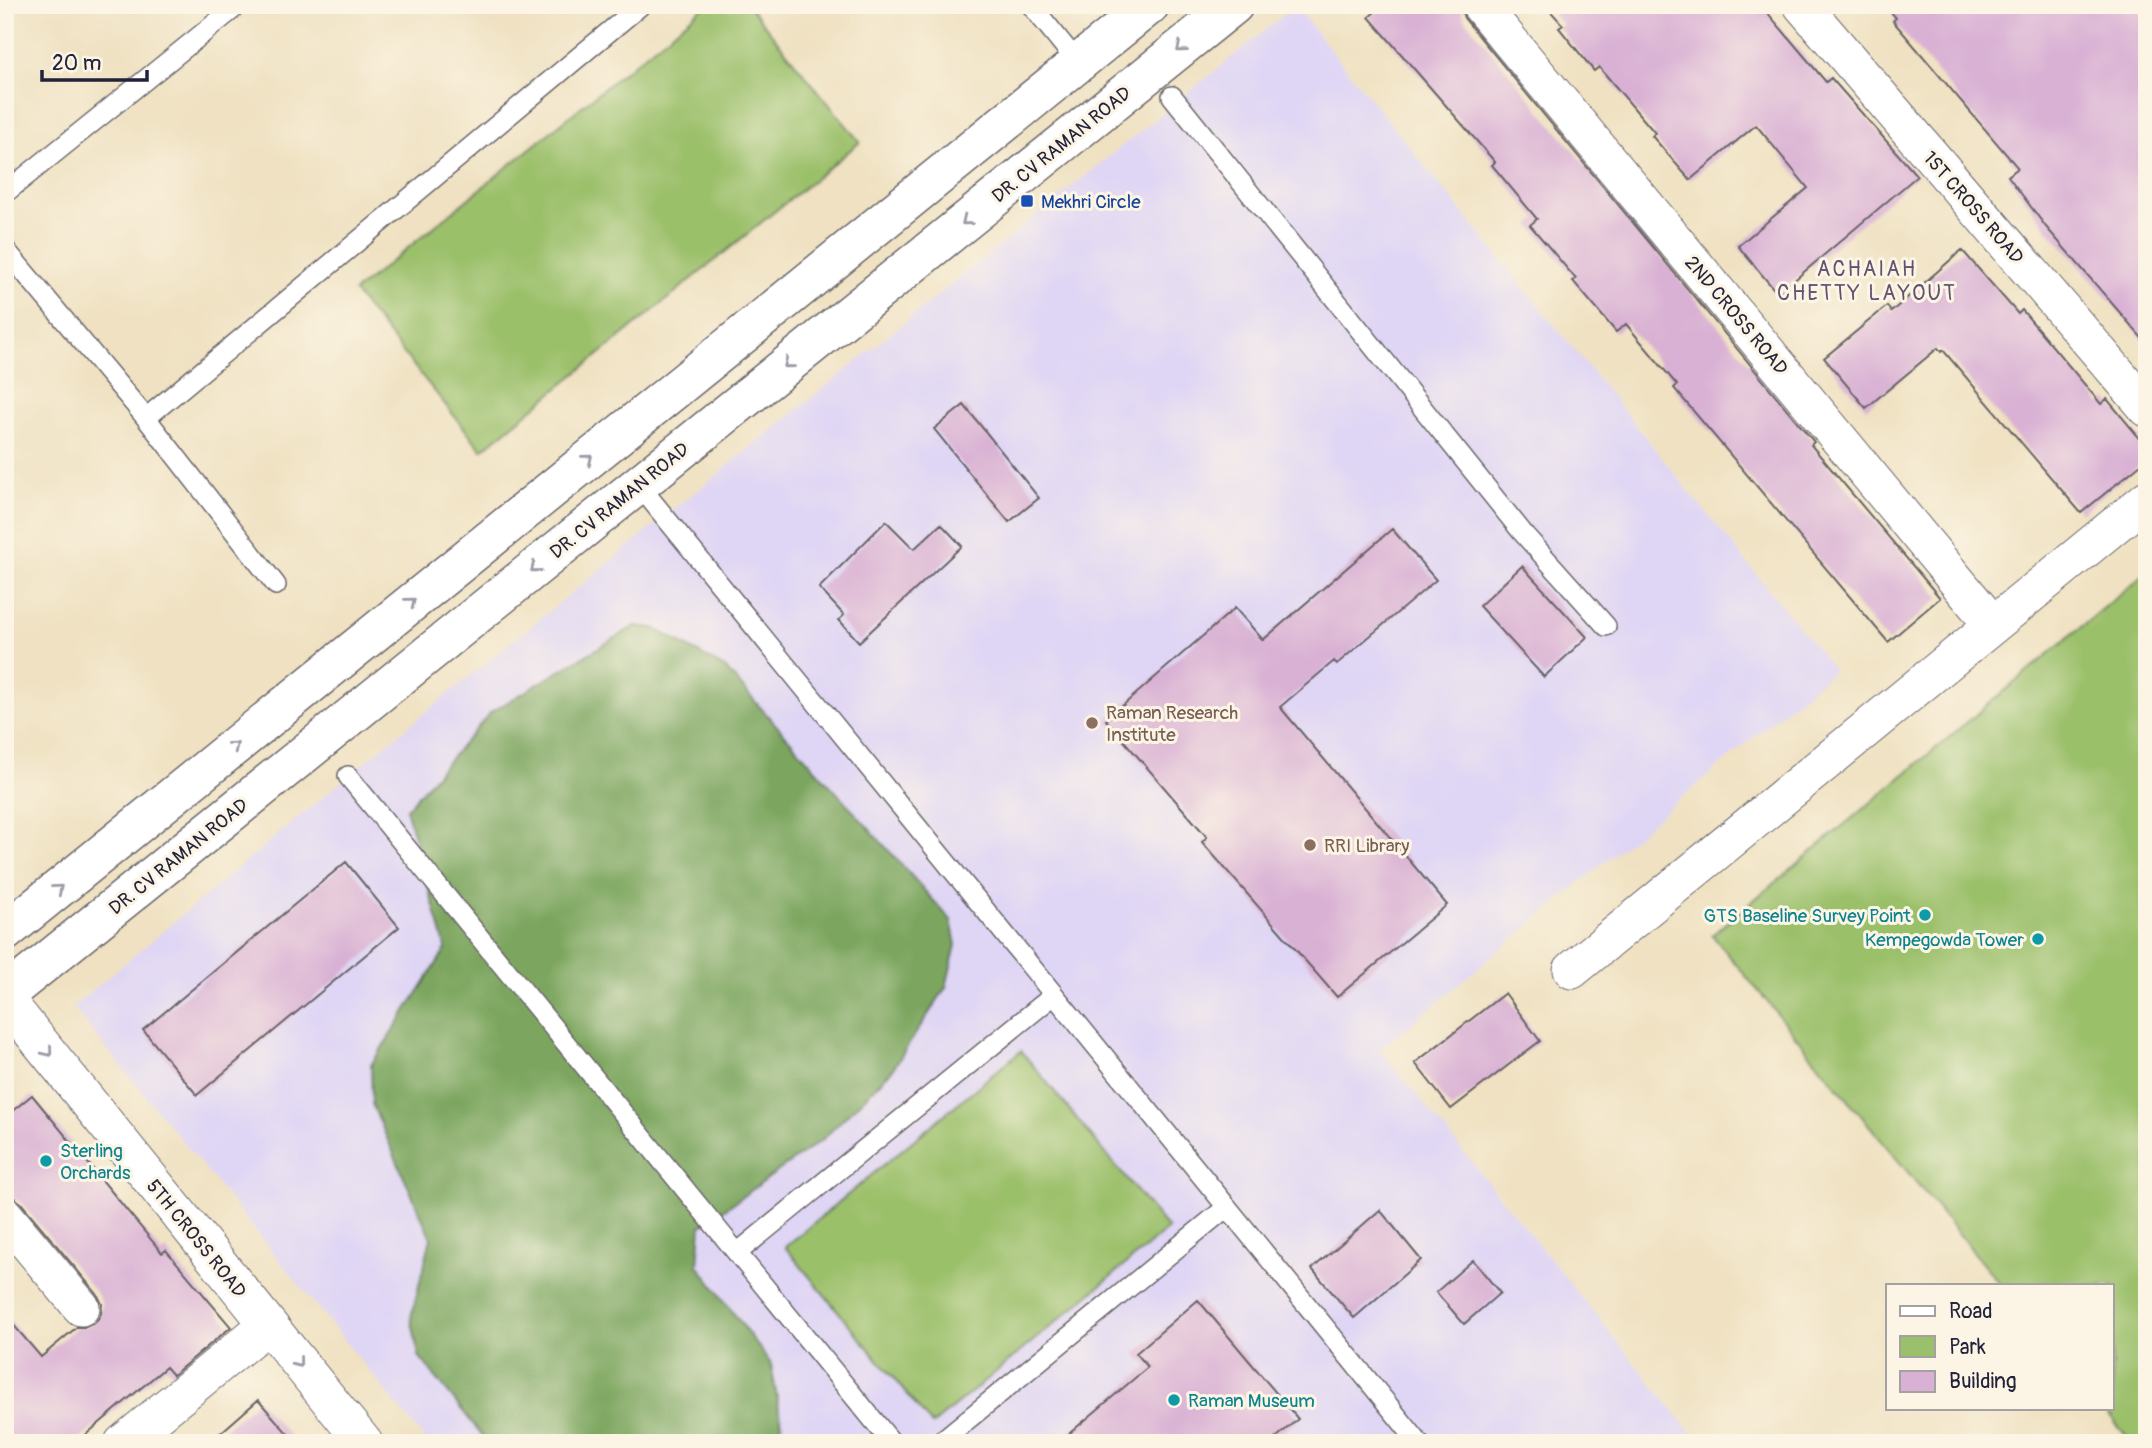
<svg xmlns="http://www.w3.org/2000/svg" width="2152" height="1448" viewBox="0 0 2152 1448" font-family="Pangolin,sans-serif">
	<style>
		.built { fill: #dfd5f5 }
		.green { fill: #9bc06b; stroke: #5e7153; stroke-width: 2 }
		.forest { fill: #7ca65f; stroke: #4f644d; stroke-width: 2 }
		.building { fill: #d9b1d4 }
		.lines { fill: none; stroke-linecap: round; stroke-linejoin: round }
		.service-casing { stroke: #6a656a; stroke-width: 22 }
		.minor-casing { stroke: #6a656a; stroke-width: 39 }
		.trunk-casing { stroke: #6a656a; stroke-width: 41 }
		.service { stroke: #fff; stroke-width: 19 }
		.minor { stroke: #fff; stroke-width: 37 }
		.trunk { stroke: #fff; stroke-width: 38 }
		.oneway { stroke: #9c9ca7 }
		.transit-dot { fill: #1a4fb4; stroke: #fcf5e5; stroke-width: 2.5 }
		.education-dot { fill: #8d6e63; stroke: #fcf5e5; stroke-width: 2.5 }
		.culture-dot { fill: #0f9aa8; stroke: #fcf5e5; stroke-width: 2.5 }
		.labels { text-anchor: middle; stroke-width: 6; stroke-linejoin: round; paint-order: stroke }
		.street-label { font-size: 19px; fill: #22223b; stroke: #fcf5e5 }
		.transit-label { font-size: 19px; fill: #164399; stroke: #fcf5e5; text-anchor: start }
		.education-label { font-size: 19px; fill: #785e54; stroke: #fcf5e5; text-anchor: start }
		.culture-label { font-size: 19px; fill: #0d838f; stroke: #fcf5e5; text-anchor: end }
		.neighbourhood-label { font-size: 21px; letter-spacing: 2px; fill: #625471; stroke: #fcf5e5 }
	</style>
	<rect width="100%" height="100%" fill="#fcf5e5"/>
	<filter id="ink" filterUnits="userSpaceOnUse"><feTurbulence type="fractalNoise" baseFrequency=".0143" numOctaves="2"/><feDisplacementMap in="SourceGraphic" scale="14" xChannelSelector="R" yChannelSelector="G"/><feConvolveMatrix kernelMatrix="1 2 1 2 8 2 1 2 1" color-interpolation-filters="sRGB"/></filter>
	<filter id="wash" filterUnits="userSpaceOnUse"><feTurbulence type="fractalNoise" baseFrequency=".00686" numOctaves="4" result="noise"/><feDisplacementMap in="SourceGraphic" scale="28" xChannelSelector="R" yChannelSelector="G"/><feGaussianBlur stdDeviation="1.57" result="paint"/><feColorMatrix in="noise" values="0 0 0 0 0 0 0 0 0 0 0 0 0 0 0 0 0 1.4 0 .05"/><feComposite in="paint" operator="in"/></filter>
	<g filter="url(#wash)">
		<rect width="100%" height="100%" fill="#efe1c1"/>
		<!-- built -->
		<path class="built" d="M1295,6L1834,670L1380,1050L1700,1443H428L73,1007L348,776L665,517Z"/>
		<!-- green -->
		<path class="green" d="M706,5H748L860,142L482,450L354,292Z
			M2147,572V1443H2132L2103,1408H2112V1285H2001L1712,935Z
			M1021,1051L1168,1229L932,1425L785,1247Z"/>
		<!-- forest -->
		<path class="forest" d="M635,626L654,628L725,668L951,920L956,945L946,987L892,1070L823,1139L701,1226L698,1265L771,1364L785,1443H492L481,1434L419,1356L411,1317L431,1238L372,1104L371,1065L446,949L406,809L491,712Z"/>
		<g id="blocks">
			<!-- building -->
			<path class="building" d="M1383,5H1460L1464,18L1814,442L1811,445L1940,598L1888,642L1674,388L1677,385L1626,324L1616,332L1573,281L1576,279L1530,225L1537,219L1492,165L1495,162L1369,17Z
				M1545,5H1761L1826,82L1831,78L1917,176L1778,294L1738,246L1808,188L1756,125L1690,180L1652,136L1655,133L1599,67L1594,71L1559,28L1563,25Z
				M1885,5H2147V344L2046,227L2008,176L2018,168L1893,21L1896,18Z
				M1962,250L2018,314L2022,310L2101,404L2107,399L2147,447V459L2081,513L1943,350L1941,352L1938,348L1866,408L1824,358L1887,306L1891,312Z
				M964,405L1039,498L1009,522L934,429Z
				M886,521L914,549L941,524L962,546L859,642L839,620L844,615L819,588Z
				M1392,529L1436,580L1337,664L1334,661L1280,707L1447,905L1337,997L1202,842L1207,837L1106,720L1235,608L1263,640Z
				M1522,566L1587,637L1544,677L1479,606Z
				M346,862L399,927L197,1095L143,1030Z
				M1505,993L1540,1041L1451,1109L1415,1063Z
				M32,1095L162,1253L166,1250L231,1327L173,1375L166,1367L76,1443H5V1315L41,1357L77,1327H85L95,1323L101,1314L102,1304L97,1294L21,1203L13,1197L5,1196V1117Z
				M1380,1210L1421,1260L1354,1318L1312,1269Z
				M1473,1260L1500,1293L1464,1324L1436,1292Z
				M1198,1300L1298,1419L1270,1443H1058L1148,1367L1136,1353Z
				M258,1400L296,1443H209Z"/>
		</g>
	</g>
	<g filter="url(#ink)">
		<use href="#blocks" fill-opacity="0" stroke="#6a656a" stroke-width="2"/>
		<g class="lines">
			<!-- service casing -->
			<g class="service-casing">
				<path id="service" d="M1031,5L1078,63
					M1172,96L1522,532L1606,626
					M5,193L238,5
					M5,249L146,418L641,5
					M146,418L276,585
					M638,484L1227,1207L939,1443
					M348,776L892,1443
					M1227,1207L1419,1443
					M737,1253L1054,995"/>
			</g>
			<!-- minor casing -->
			<g class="minor-casing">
				<path id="minor" d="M1480,5L1993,625
					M1802,5L2147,408
					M1572,970L2147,499
					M5,999L364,1443
					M5,1216L81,1307
					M123,1443L267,1325"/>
			</g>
			<!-- trunk casing -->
			<g class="trunk-casing">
				<path id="trunk" d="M5,932L1150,5
					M5,995L1234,5"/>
			</g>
			<!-- service -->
			<use href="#service" class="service"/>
			<!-- minor -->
			<use href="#minor" class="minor"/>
			<!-- trunk -->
			<use href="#trunk" class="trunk"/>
		</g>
		<!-- one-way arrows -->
		<defs><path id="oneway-chevron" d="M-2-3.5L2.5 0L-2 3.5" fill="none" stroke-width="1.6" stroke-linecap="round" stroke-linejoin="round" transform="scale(1.75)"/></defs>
		<g class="oneway">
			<use href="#oneway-chevron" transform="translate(1181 48) rotate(141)"/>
			<use href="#oneway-chevron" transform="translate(966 221) rotate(141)"/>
			<use href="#oneway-chevron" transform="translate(788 364) rotate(141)"/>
			<use href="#oneway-chevron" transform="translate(588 459) rotate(-39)"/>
			<use href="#oneway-chevron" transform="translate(535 568) rotate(141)"/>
			<use href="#oneway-chevron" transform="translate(411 602) rotate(-39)"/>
			<use href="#oneway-chevron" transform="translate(234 746) rotate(-39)"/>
			<use href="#oneway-chevron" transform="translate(58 889) rotate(-40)"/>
			<use href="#oneway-chevron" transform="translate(48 1052) rotate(51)"/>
			<use href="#oneway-chevron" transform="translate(298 1363) rotate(51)"/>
		</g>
	</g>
	<!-- markers -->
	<rect class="transit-dot" x="1020" y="194" width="14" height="14" rx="3.5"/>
	<g class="education-dot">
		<circle cx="1092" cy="723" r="7"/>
		<circle cx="1310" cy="845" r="7"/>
	</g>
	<g class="culture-dot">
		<circle cx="1925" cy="915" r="7"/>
		<circle cx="2038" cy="939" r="7"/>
		<circle cx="46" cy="1161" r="7"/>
		<circle cx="1174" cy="1400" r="7"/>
	</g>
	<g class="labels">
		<!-- street labels -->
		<g class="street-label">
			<text transform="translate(1061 144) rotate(-39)" y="7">DR. CV RAMAN ROAD</text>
			<text transform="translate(1974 207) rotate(49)" y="7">1ST CROSS ROAD</text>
			<text transform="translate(1737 315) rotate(50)" y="7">2ND CROSS ROAD</text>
			<text transform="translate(619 500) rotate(-39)" y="7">DR. CV RAMAN ROAD</text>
			<text transform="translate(178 856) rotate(-39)" y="7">DR. CV RAMAN ROAD</text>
			<text transform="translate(197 1238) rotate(51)" y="7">5TH CROSS ROAD</text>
		</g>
		<!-- transit labels -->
		<g class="transit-label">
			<text x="1041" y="208">Mekhri Circle</text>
		</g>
		<!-- education labels -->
		<g class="education-label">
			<text x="1106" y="719">Raman Research<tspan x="1106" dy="22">Institute</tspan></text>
			<text x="1324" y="852">RRI Library</text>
		</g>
		<!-- culture labels -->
		<g class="culture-label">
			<text x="1911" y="922">GTS Baseline Survey Point</text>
			<text x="2024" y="946">Kempegowda Tower</text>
			<text x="60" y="1157" text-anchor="start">Sterling<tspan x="60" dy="22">Orchards</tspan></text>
			<text x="1188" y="1407" text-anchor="start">Raman Museum</text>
		</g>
		<!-- neighbourhood labels -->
		<g class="neighbourhood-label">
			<text x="1867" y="276">ACHAIAH<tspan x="1867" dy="24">CHETTY LAYOUT</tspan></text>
		</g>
	</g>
	<!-- margin -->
	<rect width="2152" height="1448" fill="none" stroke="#fcf5e5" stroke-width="28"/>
	<!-- legend -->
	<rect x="1886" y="1284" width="228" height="126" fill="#fcf5e5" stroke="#a5a1a1" stroke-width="2"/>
	<rect x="1900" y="1306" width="35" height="10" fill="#ffffff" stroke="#a5a1a1" stroke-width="2"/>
	<text x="1949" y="1318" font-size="21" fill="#22223b">Road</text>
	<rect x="1900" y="1336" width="35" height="21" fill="#9bc06b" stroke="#a5a1a1" stroke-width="2"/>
	<text x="1949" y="1354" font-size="21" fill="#22223b">Park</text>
	<rect x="1900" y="1371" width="35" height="21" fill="#d9b1d4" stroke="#a5a1a1" stroke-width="2"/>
	<text x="1949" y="1388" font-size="21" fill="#22223b">Building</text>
	<!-- scale -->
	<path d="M42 70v10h105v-10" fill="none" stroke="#22223b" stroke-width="3.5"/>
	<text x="52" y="70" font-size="21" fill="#22223b" stroke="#fcf5e5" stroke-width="5" paint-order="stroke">20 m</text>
</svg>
